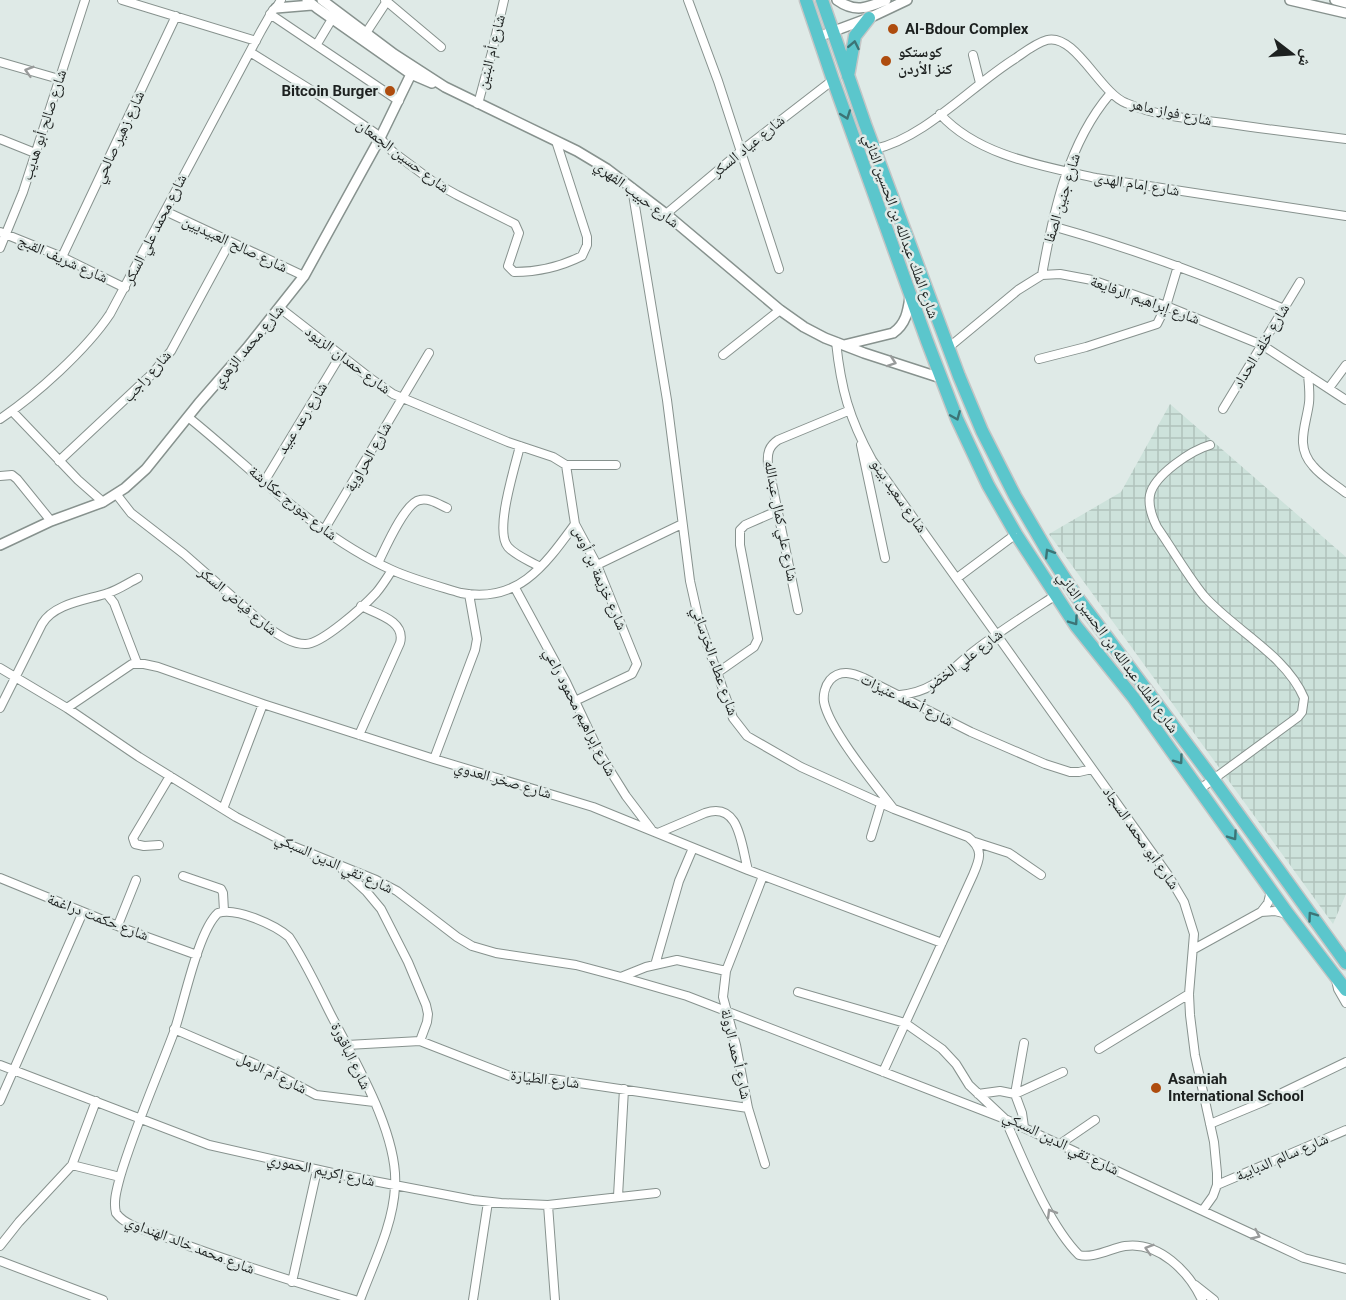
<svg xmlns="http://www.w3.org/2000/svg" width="1346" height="1300" viewBox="0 0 1346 1300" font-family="Roboto,'Noto Naskh Arabic',sans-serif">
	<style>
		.industrial { fill: url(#industrial-grid) }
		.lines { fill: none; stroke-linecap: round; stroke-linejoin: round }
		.minor-casing { stroke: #87928e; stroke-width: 10 }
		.tertiary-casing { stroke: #87928e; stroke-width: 12 }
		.trunk-casing { stroke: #c4c5c5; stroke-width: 15 }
		.minor { stroke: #fff; stroke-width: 8 }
		.tertiary { stroke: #fff; stroke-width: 9 }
		.trunk { stroke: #5bc6cc; stroke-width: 12 }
		.oneway { stroke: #3c7476 }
		.oneway2 { stroke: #999b9b }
		.poi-dot { fill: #ae4c0e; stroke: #dfeae7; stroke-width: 2 }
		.labels { text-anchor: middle; stroke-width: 5; stroke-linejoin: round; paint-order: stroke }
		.poi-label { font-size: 15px; font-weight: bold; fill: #1d2120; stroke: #dfeae7; text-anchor: start }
		.street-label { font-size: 15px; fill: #1d2120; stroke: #dfeae7 }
	</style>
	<defs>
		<pattern id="industrial-grid" width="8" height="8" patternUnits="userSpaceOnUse" patternTransform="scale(1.5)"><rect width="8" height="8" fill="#cde2db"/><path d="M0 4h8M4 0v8" fill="none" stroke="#b0c2bc"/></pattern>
	</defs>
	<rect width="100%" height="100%" fill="#dfeae7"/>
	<!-- industrial -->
	<path class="industrial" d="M1170,404L1346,557V894L1333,924L1049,534L1121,492Z"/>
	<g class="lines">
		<!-- minor casing -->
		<g class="minor-casing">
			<path id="minor" d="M122,0L256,41
				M385,0L441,47
				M688,0L718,81L779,269
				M270,14L399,101
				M366,33L387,1
				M317,44L332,19
				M250,52L319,95L375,133L393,152L432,181L457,195L515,224L519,233L508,266L514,272C538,272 560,267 582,256L587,245V237L556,141
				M973,55L980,83
				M0,62L59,79
				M478,104L492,52L504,0
				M940,114C978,156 1043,166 1096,178L1346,216
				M0,139L35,153
				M875,149C925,138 972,85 1016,58C1026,51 1036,43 1047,40C1075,33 1100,93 1126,103C1156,116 1191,119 1224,123C1264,129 1305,134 1346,139
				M632,188L667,400L690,581L699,621L733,718L747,736L801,767L894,809L968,837C984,849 980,859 973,875L883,1072
				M165,211L304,276
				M666,214L741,151L833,80
				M1052,226C1131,248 1208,276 1284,309
				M0,232L62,257L125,288
				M0,248L23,192L85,0
				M62,257L176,16
				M1042,275C1053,213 1068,143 1110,94
				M280,308L370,378L393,394L508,442L553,457L566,465L575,524L597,565L637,664L632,674L575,701
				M836,342C841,389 849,418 872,460L1168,875L1184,902L1194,934L1189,994L1190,1015L1195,1055L1214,1142L1217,1173V1185L1213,1196L1203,1210
				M948,348L1018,290L1042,275L1060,274L1092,280L1166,306L1262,345L1346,400
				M723,355L780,310
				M1039,359L1086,347L1157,324L1166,306L1178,266
				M1308,375C1309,385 1310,394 1309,403C1306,426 1295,446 1313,466C1322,477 1335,484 1346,493
				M1329,388L1346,365
				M1223,409L1300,282
				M12,411L78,480L103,502
				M188,417C254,470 314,535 392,570C414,580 438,586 461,593C518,604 545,565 575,524
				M0,419C36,395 86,350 110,314L261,31L273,10L276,8L281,0
				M861,445L885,558
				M520,446C515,467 494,531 508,547C516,556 530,561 540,567
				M59,461L152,374L171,351L230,242
				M566,465H616
				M0,476L12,475L17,479L51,521
				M264,482L340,356
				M117,495L131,513L184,554L267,627C279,635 291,644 305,644C321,645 364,606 376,593C382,586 387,578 392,570
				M324,530L429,353
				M378,563C385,549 405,502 420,500C430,498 438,504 447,508
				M597,565L682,524
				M957,578L1016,534
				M515,588L566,682L601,756L626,796L651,829
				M107,594L114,603L137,663
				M798,610L768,464C767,453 769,446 778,440L848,411
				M0,668L67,708L139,757L236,817L290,845L376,880L397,891L457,937L472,946L496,953L576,965L621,977L646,967L677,960L726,971
				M717,673L754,647L758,639L740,545V530L745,525L777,511
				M900,695C939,691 949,669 978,648C1003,629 1030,612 1056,595
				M0,708L42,624C54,603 88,600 108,593C118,590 128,583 138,578
				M67,708L132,664H144L158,667L263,704L434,759L593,807L748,870L942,943
				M359,735L400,643C406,621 377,614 361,606
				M434,759L475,650L477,639L469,594
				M1200,789L1298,717L1302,712L1304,698C1286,655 1233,629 1204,596C1187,575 1173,550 1157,527C1152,517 1148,506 1150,495C1154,475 1192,450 1210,445
				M893,808C875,785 829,729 824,702C823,695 825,686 830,680C840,669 853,673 864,678L971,732L1045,764L1070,772H1079L1092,769
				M223,809L263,704
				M658,833L705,813C740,801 741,845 748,870
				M871,837L881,804
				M975,842L1009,853L1041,875
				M159,845L144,846L135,844L133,838L170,776
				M342,869L366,891L381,909L408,962L426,1005L428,1014L427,1022L420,1041
				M183,876L221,889L223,893L224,911
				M763,876L726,971L723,997L736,1045L748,1108L765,1164
				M0,878L125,929L197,955
				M1261,912L1268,903L1271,891
				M118,925L136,880
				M1194,949L1261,912L1275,911L1287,914
				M655,965L679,881L693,848
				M621,977L687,996L1005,1119C1023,1159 1048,1224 1079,1255C1093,1259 1112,1248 1125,1246C1159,1241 1189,1272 1202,1300
				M1336,980L1338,989L1346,1003
				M798,992L905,1023L942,1049L956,1064L969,1085L1005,1119L1304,1258L1346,1269
				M174,1029L267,1069L316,1095L374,1102
				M347,1045L420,1041L510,1076L552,1079L748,1108
				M1099,1049L1189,994
				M0,1065L209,1145L337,1174L473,1200L501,1203L548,1205L656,1193
				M978,1094L1000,1091L1015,1094L1063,1072
				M0,1101L83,912
				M1210,1124L1263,1102L1346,1062
				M1024,1127L1022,1113L1015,1094L1024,1043
				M1060,1144L1095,1120
				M72,1165L120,1177
				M1217,1185L1346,1130
				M618,1196L624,1089
				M548,1205L555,1300
				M0,1246L19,1222L72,1165L96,1101
				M0,1261L103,1300
				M292,1282L317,1170
				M1195,1285L1214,1300
				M355,1300C291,1281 227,1261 165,1237C150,1231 126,1227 116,1213C113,1201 117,1189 120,1177C135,1127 156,1080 174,1032C184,1003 198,931 218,913C236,907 275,925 289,937C305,961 317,987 330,1013C354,1060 399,1134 395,1187C393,1226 373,1264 360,1300
				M473,1300L488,1202"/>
		</g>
		<!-- tertiary casing -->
		<g class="tertiary-casing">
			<path id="tertiary" d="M307,0L317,8L411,74L432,83
				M322,0L394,54L445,87L577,151L607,169L666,214L780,310L804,327L825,338L864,353L941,378
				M837,0C855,13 867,8 886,0
				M1290,0L1346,13
				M1335,0L1346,3
				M276,8L312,5
				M818,37L869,18L907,0
				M844,345L893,333C906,324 908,311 910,297
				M0,545L51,521L103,502L125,488L146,469L199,403L247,348L304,276L380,138L414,68"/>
		</g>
		<!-- trunk casing -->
		<g class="trunk-casing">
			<path id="trunk" d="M806,0L833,80L927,341L957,419L988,485L1016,534L1076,626L1133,697L1288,914L1346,990
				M822,0L865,124L959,376L982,431L1015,496L1049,554L1077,597L1213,779L1346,963
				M848,76L855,36L869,18"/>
		</g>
		<!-- minor -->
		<use href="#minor" class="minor"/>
		<!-- tertiary -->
		<use href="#tertiary" class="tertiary"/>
		<!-- trunk -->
		<use href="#trunk" class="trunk"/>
	</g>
	<!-- one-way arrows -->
	<defs><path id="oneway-chevron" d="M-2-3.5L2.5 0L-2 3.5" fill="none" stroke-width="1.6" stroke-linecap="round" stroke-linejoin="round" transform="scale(1.5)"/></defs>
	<g class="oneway">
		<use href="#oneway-chevron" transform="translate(854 45) rotate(-79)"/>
		<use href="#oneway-chevron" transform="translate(846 115) rotate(70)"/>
		<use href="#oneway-chevron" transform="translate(956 416) rotate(67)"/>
		<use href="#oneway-chevron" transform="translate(1049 553) rotate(-122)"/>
		<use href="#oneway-chevron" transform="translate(1074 621) rotate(55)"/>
		<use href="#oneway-chevron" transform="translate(1179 760) rotate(54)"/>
		<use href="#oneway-chevron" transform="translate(1233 836) rotate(55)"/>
		<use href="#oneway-chevron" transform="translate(1312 916) rotate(-126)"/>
	</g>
	<g class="oneway2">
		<use href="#oneway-chevron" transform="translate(29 71) rotate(-164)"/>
		<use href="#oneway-chevron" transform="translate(892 362) rotate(19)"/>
		<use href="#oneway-chevron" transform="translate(1051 1213) rotate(-121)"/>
		<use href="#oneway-chevron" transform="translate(1256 1235) rotate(25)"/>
		<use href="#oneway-chevron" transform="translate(1149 1249) rotate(-163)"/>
	</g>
	<!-- markers -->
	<g class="poi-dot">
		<circle cx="893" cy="29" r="6"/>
		<circle cx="886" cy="61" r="6"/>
		<circle cx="390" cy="91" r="6"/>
		<circle cx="1156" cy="1088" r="6"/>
	</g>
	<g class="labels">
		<!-- poi labels -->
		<g class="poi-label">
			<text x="905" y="34">Al-Bdour Complex</text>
			<text x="898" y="57">كوستكو<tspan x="898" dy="17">كنز الأردن</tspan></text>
			<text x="378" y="96" text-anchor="end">Bitcoin Burger</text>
			<text x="1168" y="1084">Asamiah<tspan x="1168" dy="17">International School</tspan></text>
		</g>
		<!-- street labels -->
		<g class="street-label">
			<text transform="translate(491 52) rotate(-76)" y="5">شارع أم البنين</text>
			<text transform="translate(1171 112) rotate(12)" y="5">شارع فواز ماهر</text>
			<text transform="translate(44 125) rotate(-72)" y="5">شارع صالح أبو هديب</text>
			<text transform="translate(119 137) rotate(-65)" y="5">شارع زهير صالحي</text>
			<text transform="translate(748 146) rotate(-39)" y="5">شارع عياد السكر</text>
			<text transform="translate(403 156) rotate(37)" y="5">شارع حسين الجمعان</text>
			<text transform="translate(1137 184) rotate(9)" y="5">شارع إمام الهدى</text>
			<text transform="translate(637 194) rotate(37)" y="5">شارع حبيب الفهري</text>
			<text transform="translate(1062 198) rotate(-73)" y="5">شارع جنين الصفا</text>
			<text transform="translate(901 226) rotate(70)" y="5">شارع الملك عبدالله بن الحسين الثاني</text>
			<text transform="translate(155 229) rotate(-63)" y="5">شارع محمد علي السكر</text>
			<text transform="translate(235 244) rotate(25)" y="5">شارع صالح العبيديين</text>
			<text transform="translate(63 259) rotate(24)" y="5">شارع شريف القبج</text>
			<text transform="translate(1145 300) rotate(20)" y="5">شارع إبراهيم الرفايعة</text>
			<text transform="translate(248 346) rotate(-50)" y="5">شارع محمد الزهري</text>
			<text transform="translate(1261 346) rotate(-59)" y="5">شارع خلف الحداد</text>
			<text transform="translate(348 360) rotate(37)" y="5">شارع حمدان الزيود</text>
			<text transform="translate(147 376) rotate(-48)" y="5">شارع راجب</text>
			<text transform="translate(302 418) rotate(-58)" y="5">شارع رعد عبيد</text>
			<text transform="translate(368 457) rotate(-60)" y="5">شارع الحراوية</text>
			<text transform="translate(899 496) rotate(55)" y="5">شارع سعيد بينو</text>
			<text transform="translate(293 503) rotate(39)" y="5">شارع جورج عكارشة</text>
			<text transform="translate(781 521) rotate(79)" y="5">شارع علي كمال عبدالله</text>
			<text transform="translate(600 578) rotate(66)" y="5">شارع خزيمة بن أوس</text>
			<text transform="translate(238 601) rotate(40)" y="5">شارع فياض السكر</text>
			<text transform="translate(1118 652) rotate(54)" y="5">شارع الملك عبدالله بن الحسين الثاني</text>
			<text transform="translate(964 660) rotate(-37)" y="5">شارع علي الخضر</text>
			<text transform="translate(715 661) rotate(71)" y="5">شارع عطاء الخرساني</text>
			<text transform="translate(907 700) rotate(26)" y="5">شارع أحمد عنيزات</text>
			<text transform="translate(580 712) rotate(63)" y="5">شارع إبراهيم محمود راعي</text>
			<text transform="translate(503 780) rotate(16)" y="5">شارع صخر العدوي</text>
			<text transform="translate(1141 838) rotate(55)" y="5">شارع أبو محمد السجاد</text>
			<text transform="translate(334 863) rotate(24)" y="5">شارع تقي الدين السبكي</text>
			<text transform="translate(98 917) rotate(21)" y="5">شارع حكمت دراغمة</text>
			<text transform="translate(736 1054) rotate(77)" y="5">شارع أحمد الرولة</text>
			<text transform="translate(351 1056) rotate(64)" y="5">شارع الباقورة</text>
			<text transform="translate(272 1073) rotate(26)" y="5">شارع أم الرمل</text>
			<text transform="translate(545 1079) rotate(7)" y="5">شارع الطيارة</text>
			<text transform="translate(1061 1143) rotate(26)" y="5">شارع تقي الدين السبكي</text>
			<text transform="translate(1282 1157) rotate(-23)" y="5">شارع سالم الدبايبة</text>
			<text transform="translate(321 1170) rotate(12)" y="5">شارع إكريم الحموري</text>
			<text transform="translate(190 1245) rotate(21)" y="5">شارع محمد خالد الهنداوي</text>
		</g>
	</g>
	<!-- north arrow -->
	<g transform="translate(1292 54) rotate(107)" stroke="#dfeae7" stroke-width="4.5" paint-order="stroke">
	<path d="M0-4.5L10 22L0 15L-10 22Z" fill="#1d2120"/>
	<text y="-9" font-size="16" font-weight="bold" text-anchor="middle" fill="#1d2120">ش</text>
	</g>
</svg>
